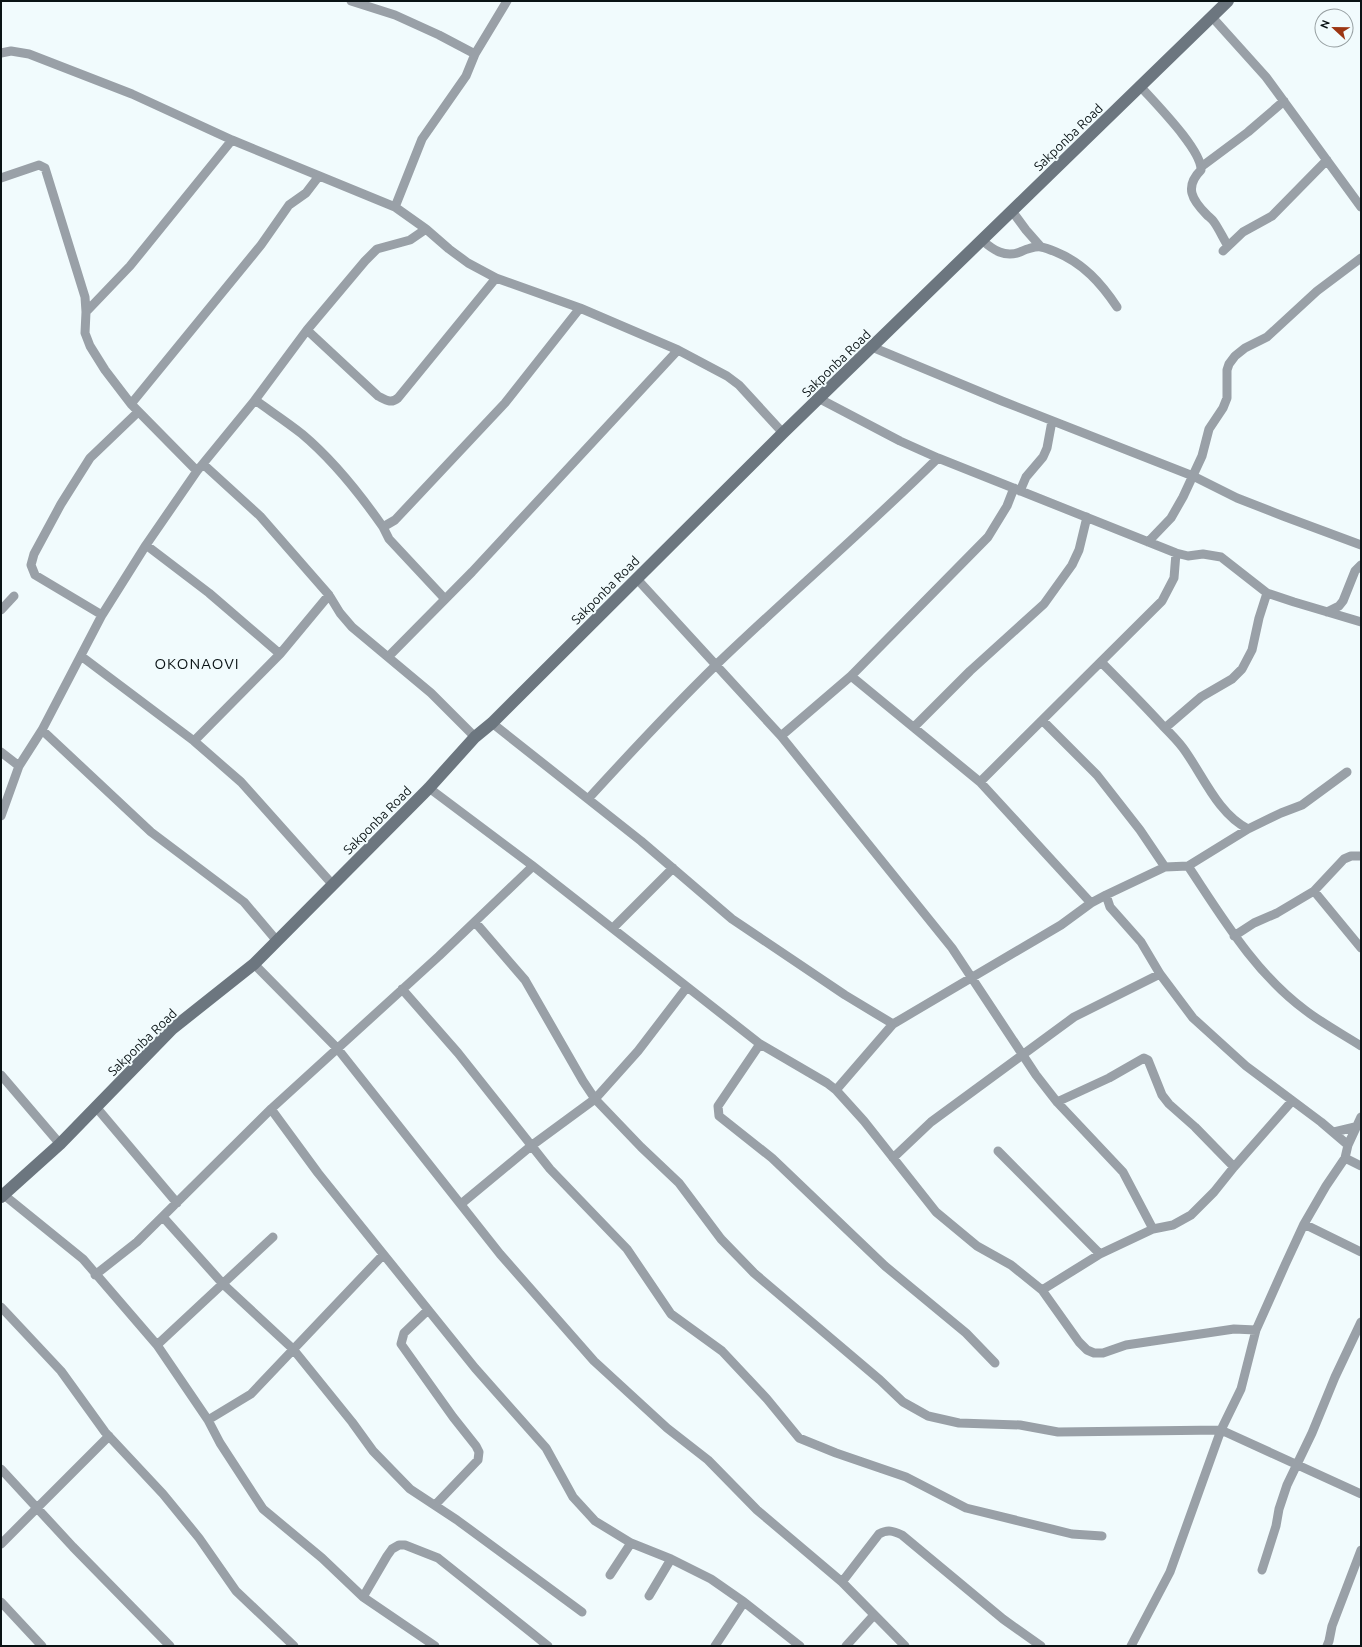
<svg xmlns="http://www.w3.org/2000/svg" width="1362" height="1647" viewBox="0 0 1362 1647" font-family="Ubuntu,sans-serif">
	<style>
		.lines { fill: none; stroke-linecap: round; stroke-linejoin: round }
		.street { stroke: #99a0a7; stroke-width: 9 }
		.secondary { stroke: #6c767f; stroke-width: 12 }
		.labels { text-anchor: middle; stroke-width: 4; stroke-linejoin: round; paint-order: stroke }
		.street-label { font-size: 13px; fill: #0a1315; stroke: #f1fbfd }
		.quarter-label { font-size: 15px; letter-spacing: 1px; fill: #0a1315; stroke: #f1fbfd }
	</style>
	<rect width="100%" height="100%" fill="#f1fbfd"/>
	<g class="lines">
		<!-- street -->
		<path class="street" d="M351,1L395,15L439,35L475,54
			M1212,17L1266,77L1361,207
			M1,53L11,51L29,54L132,94L232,140L395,207L426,229L449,249L468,263L496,278L580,308L678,350L727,376L739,385L783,433
			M1140,86C1155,103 1202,150 1201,170C1184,187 1192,200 1207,215C1209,217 1212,219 1214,222C1219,229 1223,238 1228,246
			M1201,167L1248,132L1284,101
			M1,178L39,165L45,168L85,297L86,312L85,333L90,346L105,370L131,404L197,471
			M395,207L422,139L466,76L475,54L507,1
			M1012,211L1026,230L1041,247
			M982,240C993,250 1005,258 1020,252C1027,249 1034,246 1041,247C1046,248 1051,250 1056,252C1083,263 1101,283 1117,307
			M1223,251L1243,232L1272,216L1327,160
			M86,312L130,266L232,140
			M307,330L378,396C386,400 391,404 398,398L496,278
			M872,347L1002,401L1193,476L1237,498L1283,516L1361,545
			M820,399L900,441L938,458L1176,553L1188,556L1203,554L1221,557L1267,593L1294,602L1361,622
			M255,400C270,411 287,422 302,434C333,460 360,494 383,527L395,520L505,403L580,308
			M131,404L261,245L289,205L306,193L319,176
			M203,464L260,516L329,595L340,613L352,627L431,693L475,737
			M1020,491L1026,477L1043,457L1047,448L1052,421
			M383,527L389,539L445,599
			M1148,542L1171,518L1183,497L1202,456L1209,429L1223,408L1227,398V370L1229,364L1235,356L1245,348L1267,337L1317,291L1361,258
			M146,545L209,593L280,654L194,741
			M637,579L781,736L952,948L1036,1075L1057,1102L1123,1172L1153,1229
			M1,610L14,596
			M1327,612L1339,606L1343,601L1355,571L1361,565
			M102,615L35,575L31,565L34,554L61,504L90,458L138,412
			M280,654L329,595
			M81,656L194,741L241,782L333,885
			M388,657L472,572L678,350
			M1101,662C1122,683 1143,704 1163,726C1170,733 1177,740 1183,748C1203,775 1217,813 1248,829
			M1043,721L1097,775L1140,830L1165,867
			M492,723L641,841L732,919L845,995L893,1024
			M914,727L970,671L1044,604L1072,565L1079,550L1087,517
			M1165,728L1201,697L1232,679L1242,669L1252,650L1259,618L1267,593
			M42,730L151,832L244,902L277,941
			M781,736L851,676L988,537L1007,506L1014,488
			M1,752L19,766
			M980,782L1162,601L1174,578L1176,553
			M429,788L533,866L760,1044L827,1083L836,1090L864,1121L936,1212L977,1246L1011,1265L1042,1290
			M588,799C630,753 672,708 716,665C789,595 866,529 938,458
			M1,816L19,766L42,730L102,615L146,545L197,471L255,400L307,330L365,261L377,249L410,240L426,229
			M1188,866C1222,917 1255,973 1305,1010C1322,1023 1342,1034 1361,1046
			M1314,891L1361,948
			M1106,895L1110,907L1141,942L1160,974L1193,1018L1246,1066L1321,1122L1348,1145
			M1091,903L1106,895L1165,867L1188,866L1248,829L1281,813L1302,805L1347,772
			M475,922L525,980L583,1081L595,1099L641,1147L679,1183L721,1239L754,1273L880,1380L903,1402L928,1416L959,1423L1020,1425L1058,1432L1221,1430L1361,1494
			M613,928L673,868
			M1234,936L1254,923L1277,913L1314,891L1344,859L1351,856H1361
			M254,964L337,1048L500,1254L594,1361L667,1428L708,1460L757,1510L842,1582L905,1646
			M402,989L458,1053L550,1169L627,1249L671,1314L722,1351L767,1399L799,1438L836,1453L906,1477L966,1508L1072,1534L1102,1536
			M760,1044L718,1106L719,1116L772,1158L885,1266L966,1333L995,1363
			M1,1075L60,1144
			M836,1090L893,1024L1061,925L1091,903L980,782L851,676
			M1057,1102L1109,1078L1144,1058L1148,1060L1162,1095L1169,1104L1195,1127L1234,1167
			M96,1107L177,1203
			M271,1109L318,1173L475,1368L546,1448L573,1497L595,1521L631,1543L671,1559L711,1579L744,1602L800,1646
			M1334,1132L1355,1127
			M998,1151L1100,1254
			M893,1158L931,1122L1074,1017L1160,974
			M1345,1158L1361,1166
			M4,1195L83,1259L157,1345L208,1420L220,1443L263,1509L322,1558L363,1597L435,1646
			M461,1204L531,1146L595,1099L638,1051L687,987
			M163,1217L223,1284L293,1349L352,1422L373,1451L410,1489L457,1520L582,1612
			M1304,1224L1361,1252
			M95,1275L137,1242L271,1109L439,956L533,866
			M1,1307L61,1371L105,1432L163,1494L199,1538L236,1591L294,1646
			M428,1310L404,1333L401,1344L453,1417L476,1446L479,1452L478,1460L435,1505
			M1256,1330L1234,1329L1126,1345L1103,1353H1094L1087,1350L1079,1342L1042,1290L1100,1254L1153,1229L1173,1225L1191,1215L1214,1192L1234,1167L1292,1101
			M157,1345L273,1237
			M208,1420L251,1394L383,1255
			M1,1469L73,1547L170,1646
			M1,1544L109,1436
			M1262,1570L1276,1526L1279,1509L1287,1485L1312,1433L1335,1377L1361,1322
			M610,1575L631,1543
			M842,1582L879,1534C888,1529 893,1531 902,1535L1003,1619L1041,1646
			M649,1596L671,1559
			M363,1597L387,1556L392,1549L399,1545H405L438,1558L548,1646
			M1,1602L42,1646
			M715,1646L744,1602
			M846,1646L874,1615
			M1131,1646L1170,1572L1221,1430L1241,1389L1256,1330L1285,1265L1304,1224L1326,1186L1345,1158L1348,1145L1361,1117
			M1327,1646L1329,1641L1332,1626L1361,1550"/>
		<!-- secondary -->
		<path class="secondary" d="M1,1197L60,1144L172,1029L254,964L429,788L475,737L492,723L783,433L1228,1"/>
	</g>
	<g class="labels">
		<!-- street labels -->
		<g class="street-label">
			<text transform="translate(1068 137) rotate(-44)" y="5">Sakponba Road</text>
			<text transform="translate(836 363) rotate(-44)" y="5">Sakponba Road</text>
			<text transform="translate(605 590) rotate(-45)" y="5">Sakponba Road</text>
			<text transform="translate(377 820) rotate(-45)" y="5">Sakponba Road</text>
			<text transform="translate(142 1042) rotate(-44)" y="5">Sakponba Road</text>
		</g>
		<!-- quarter labels -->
		<g class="quarter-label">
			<text x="197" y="669">OKONAOVI</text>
		</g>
	</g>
	<!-- border -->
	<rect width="1362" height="1647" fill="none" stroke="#0a1315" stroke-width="4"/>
	<!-- north arrow -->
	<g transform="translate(1334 28) rotate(292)"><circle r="19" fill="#f1fbfd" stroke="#959ea0"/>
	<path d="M0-3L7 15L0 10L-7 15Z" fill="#9c3512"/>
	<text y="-6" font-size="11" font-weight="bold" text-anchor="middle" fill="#0a1315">N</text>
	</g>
</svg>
